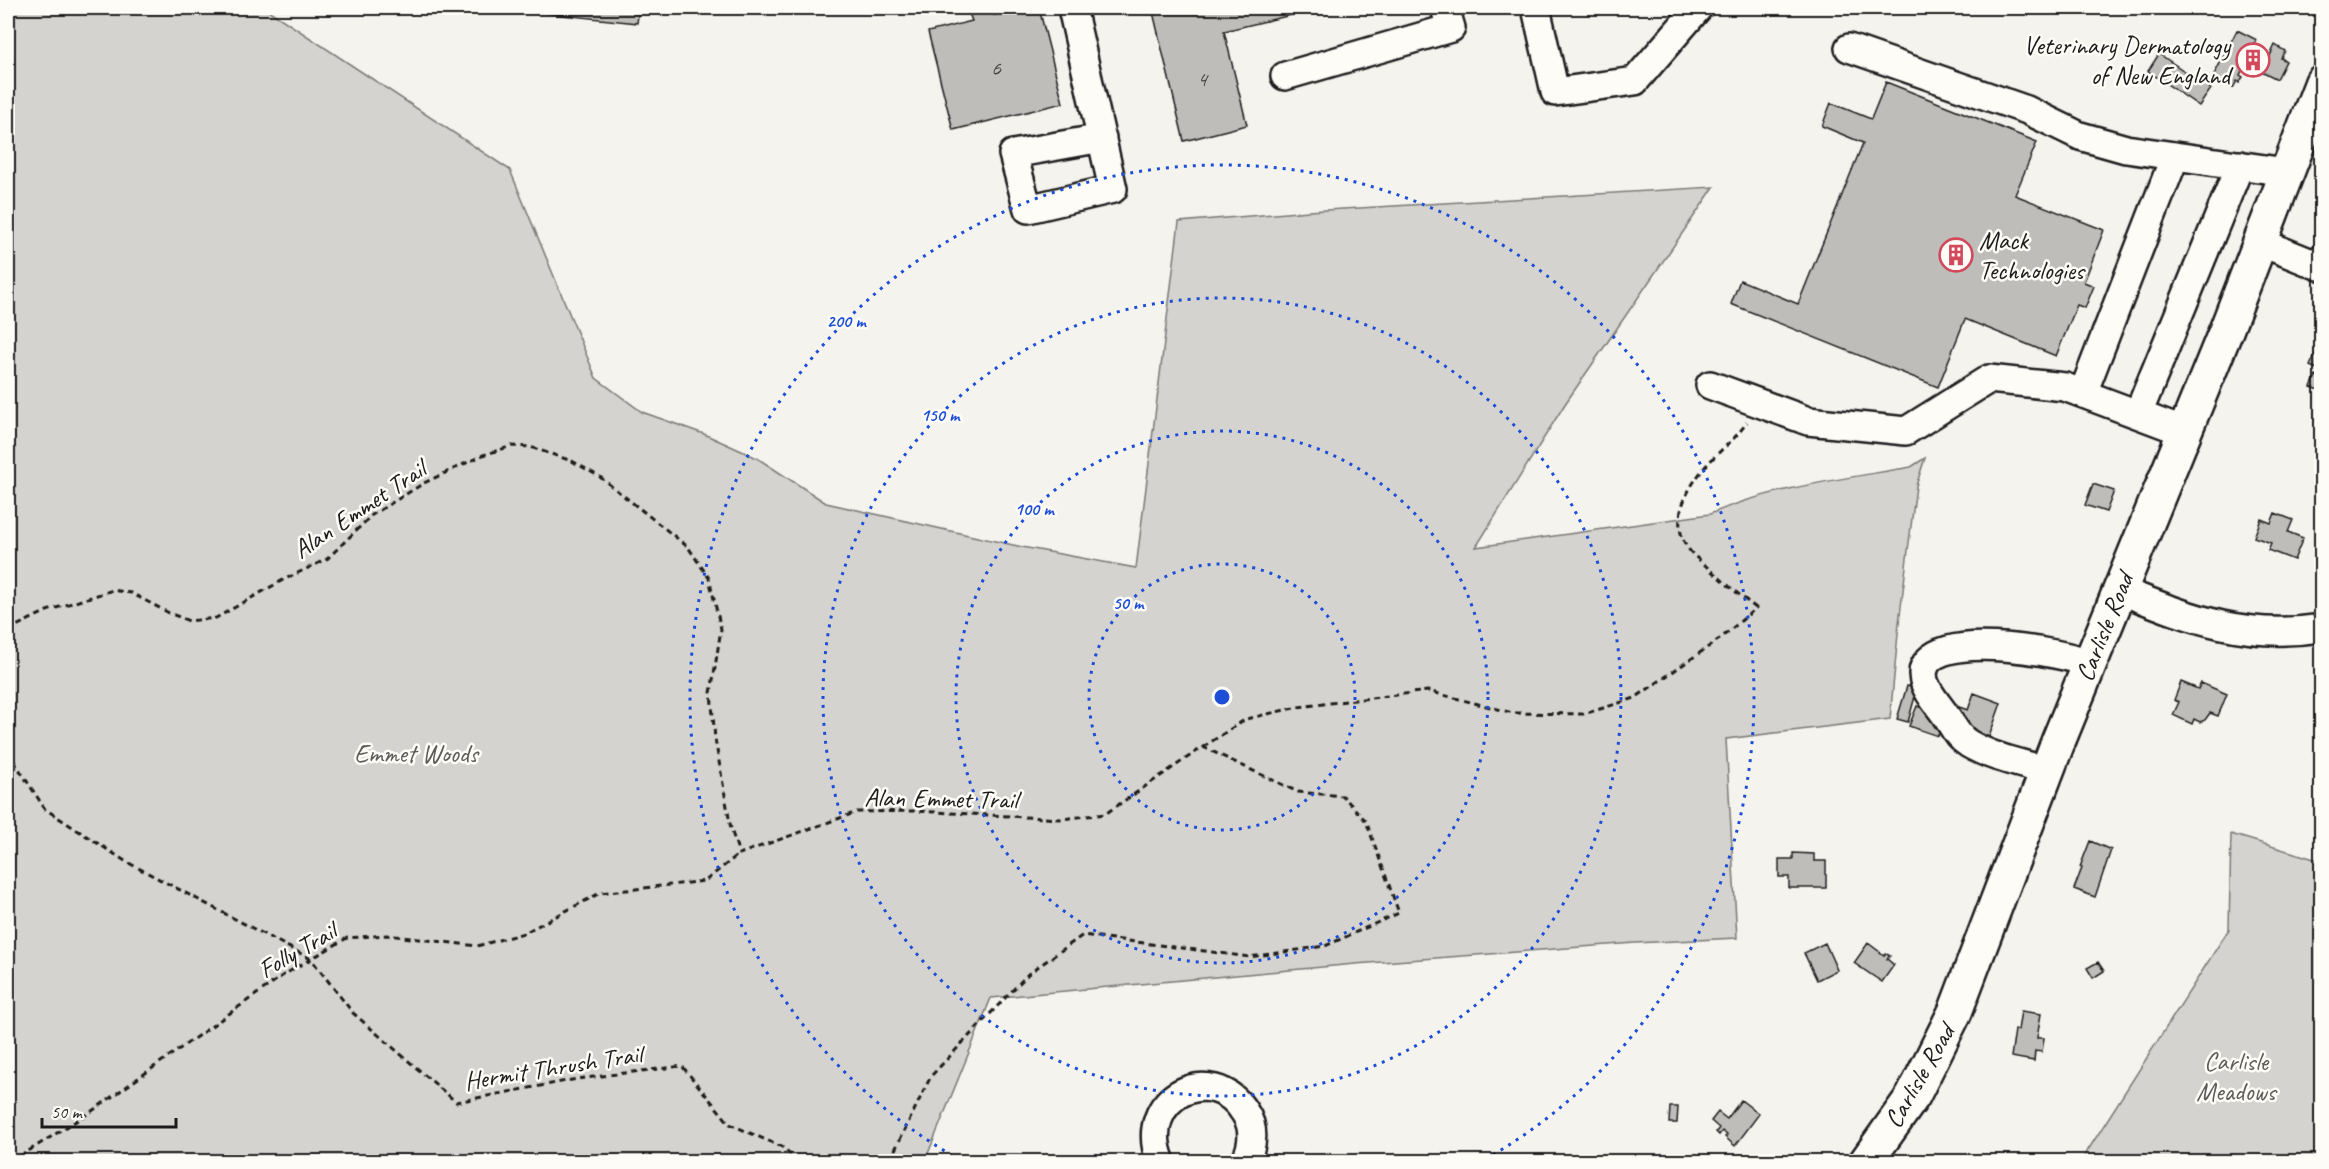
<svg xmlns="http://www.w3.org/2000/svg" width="2329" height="1169" viewBox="0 0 2329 1169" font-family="Caveat,sans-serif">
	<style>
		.green { fill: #d4d3cf; stroke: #787876; stroke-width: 1.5 }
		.building { fill: #bebdba; stroke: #1c1c1c; stroke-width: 1.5 }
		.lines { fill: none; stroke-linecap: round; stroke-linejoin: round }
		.minor-casing { stroke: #1c1c1c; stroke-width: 32 }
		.major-casing { stroke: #1c1c1c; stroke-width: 38 }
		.path { stroke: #1c1c1c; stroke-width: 3; stroke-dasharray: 6 4.5; stroke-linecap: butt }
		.minor { stroke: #fdfcf7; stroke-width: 27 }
		.major { stroke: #fdfcf7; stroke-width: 33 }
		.ring { fill: none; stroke: #1d4ed8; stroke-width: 3; stroke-dasharray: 3 6 }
		.labels { text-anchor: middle; stroke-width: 5; stroke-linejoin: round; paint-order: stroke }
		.number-label { font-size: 22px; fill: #444 }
		.poi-label { font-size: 26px; fill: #1c1c1c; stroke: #fdfcf7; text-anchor: end }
		.street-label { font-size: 26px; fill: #1c1c1c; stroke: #fdfcf7 }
		.park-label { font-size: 26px; fill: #5c5c5b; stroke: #fdfcf7 }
		.centre { fill: #1d4ed8; stroke: #fdfcf7; stroke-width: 3 }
		.ring-label { font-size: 18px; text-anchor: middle; font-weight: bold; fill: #1d4ed8; stroke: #fdfcf7; stroke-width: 5; stroke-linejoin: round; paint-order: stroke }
	</style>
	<rect width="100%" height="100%" fill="#f4f3ee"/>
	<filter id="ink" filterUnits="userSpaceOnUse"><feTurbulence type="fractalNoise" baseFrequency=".0167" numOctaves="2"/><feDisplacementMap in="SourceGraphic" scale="12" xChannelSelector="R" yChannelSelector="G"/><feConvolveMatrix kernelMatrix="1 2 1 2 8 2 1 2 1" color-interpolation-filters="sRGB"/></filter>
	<g filter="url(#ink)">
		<!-- green -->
		<path class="green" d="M8,8H265L510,170L596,378L642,412L704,434L757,458L826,503L1022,547L1136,568L1179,222L1309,211L1714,187L1565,404L1476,547L1710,514C1773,487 1843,479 1911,467L1925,458L1916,486L1899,623L1890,719L1726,739L1737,938L1635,943L1355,964L991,998L925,1161H8Z
			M2231,834L2321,861V1161H2081L2229,929Z"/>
		<!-- building -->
		<path class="building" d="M497,8H639L637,23Z
			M992,8L994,15L1025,8H1039L1063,103L953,130L928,32L972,21L969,13Z
			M1152,8H1321L1224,31L1247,125L1184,141Z
			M2237,30L2257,40L2254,47L2270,56L2275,45L2285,51L2281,58L2286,61L2277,79L2246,63L2240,75L2243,77L2239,83L2237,81L2233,88L2213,77Z
			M2159,54L2211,89L2199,106L2148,71Z
			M1886,82L2037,142L2015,195L2104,230L2084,282L2094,286L2085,308L2077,305L2056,356L1965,319L1938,387L1731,304L1740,280L1798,304L1863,143L1822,126L1831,103L1871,119Z
			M2319,346L2322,347V371L2310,366Z
			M2316,376L2321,378L2322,376V391L2311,387Z
			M2093,484L2114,491L2106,512L2085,505Z
			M2275,513L2293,520L2288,532L2303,538L2294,560L2268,550L2271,543L2254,537L2261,519L2271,523Z
			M2181,682L2198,689L2201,683L2227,694L2218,716L2210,713L2205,720L2200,722L2194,719L2192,724L2173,715L2179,702L2174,700Z
			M1907,686L1917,689L1908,722L1897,719Z
			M2316,691H2322V720H2320Z
			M1974,693L2001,703L1989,737L1962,727L1955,718L1959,707L1968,710Z
			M1917,706L1945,717L1938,736L1909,726Z
			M2090,841L2111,850L2095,897L2074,889L2082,868L2080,867Z
			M1793,853L1814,854V861H1826V888H1789V877H1779V859H1793Z
			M1825,943L1837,970L1817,980L1804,953Z
			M1868,943L1884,955L1885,953L1890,956L1887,959L1894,965L1882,982L1854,963Z
			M2098,962L2104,971L2093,978L2087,968Z
			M2021,1011L2041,1014L2037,1038H2044L2042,1052L2035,1051L2034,1061L2011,1057L2015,1030H2018Z
			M1741,1100L1759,1114L1735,1146L1725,1137L1727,1135L1722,1131L1719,1135L1716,1132L1719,1128L1711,1121L1718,1112L1727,1119Z
			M1670,1107H1678L1677,1123H1669Z"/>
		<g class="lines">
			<!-- minor casing -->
			<g class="minor-casing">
				<path id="minor" d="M1072,8L1113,189L1028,209L1013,154L1102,138
					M1536,8L1555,92L1635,81L1698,8
					M1849,48L2027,110L2080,136L2126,149L2286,172
					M1285,76L1451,28L1445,8
					M2260,242L2319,266L2322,258
					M1710,385L1808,421L1906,431L1989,379L2065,387L2185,432
					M2083,393L2175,156
					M2138,414L2240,165
					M2119,590C2191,618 2243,640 2322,628
					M2047,771C2021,763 1993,758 1969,744C1957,737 1954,727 1946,716C1936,701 1912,678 1929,660C1955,633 2057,652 2090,663
					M1161,1162C1134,1097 1213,1059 1245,1113C1255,1128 1253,1146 1245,1162"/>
			</g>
			<!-- major casing -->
			<g class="major-casing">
				<path id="major" d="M1866,1162L1913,1096L1955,1012L2058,742L2227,328L2322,82"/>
			</g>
			<!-- path -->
			<path class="path" d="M8,630L47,611L113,590L131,593L169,613L189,621L216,618L283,580L327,559L372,515L424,483L483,455L512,446L530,447L572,461L600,477L688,547L709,578L721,629L711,693L715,739L731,829L739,854L857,812L916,811L1062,819L1105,814L1203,747L1298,792L1343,796L1366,821L1399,913L1325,946L1250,957L1083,935L1028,974L931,1076L889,1162
				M1203,747L1246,719L1298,707L1428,691L1513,713L1584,714L1635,698L1721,638L1756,608C1739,595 1723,581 1707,567C1701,561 1692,555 1687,547C1671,522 1684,494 1701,472C1715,453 1733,443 1747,422
				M8,752L45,809L125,861L311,959L353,1013L456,1102L577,1079L682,1066L730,1124L782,1147L800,1162
				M11,1162L92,1111L285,974L347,938L387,935L477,946L524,933L600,893L705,881L739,854"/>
			<!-- minor -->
			<use href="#minor" class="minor"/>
			<!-- major -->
			<use href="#major" class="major"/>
		</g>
	</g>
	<!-- distance rings -->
	<g class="ring">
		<circle cx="1222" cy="697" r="133"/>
		<circle cx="1222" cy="697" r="266"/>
		<circle cx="1222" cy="697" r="399"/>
		<path d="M960 1160A532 532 0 1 1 1484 1160"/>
	</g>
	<!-- icons -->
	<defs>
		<g id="building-ring" transform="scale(1.725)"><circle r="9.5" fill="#fdfcf7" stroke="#d1495b" stroke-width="1.5"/><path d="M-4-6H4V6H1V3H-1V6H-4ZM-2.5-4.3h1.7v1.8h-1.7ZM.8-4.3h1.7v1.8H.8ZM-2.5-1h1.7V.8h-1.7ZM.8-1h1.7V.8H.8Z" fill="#d1495b"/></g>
	</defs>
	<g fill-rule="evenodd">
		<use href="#building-ring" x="2253" y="60"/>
		<use href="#building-ring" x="1956" y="255"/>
	</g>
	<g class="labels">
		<!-- number labels -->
		<g class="number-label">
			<text x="996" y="75">6</text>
			<text x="1202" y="86">4</text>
		</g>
		<!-- poi labels -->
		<g class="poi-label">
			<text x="2230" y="54">Veterinary Dermatology<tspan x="2230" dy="30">of New England</tspan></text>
			<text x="1979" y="249" text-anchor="start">Mack<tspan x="1979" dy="30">Technologies</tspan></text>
		</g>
		<!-- street labels -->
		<g class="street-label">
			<text transform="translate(359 509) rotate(-34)" y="9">Alan Emmet Trail</text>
			<text transform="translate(2104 627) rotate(-68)" y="9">Carlisle Road</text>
			<text transform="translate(941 798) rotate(1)" y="9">Alan Emmet Trail</text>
			<text transform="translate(297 950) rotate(-30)" y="9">Folly Trail</text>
			<text transform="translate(553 1067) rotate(-9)" y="9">Hermit Thrush Trail</text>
			<text transform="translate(1919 1076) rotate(-60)" y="9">Carlisle Road</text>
		</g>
		<!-- park labels -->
		<g class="park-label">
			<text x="416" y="762">Emmet Woods</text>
			<text x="2236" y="1070">Carlisle<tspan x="2236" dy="30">Meadows</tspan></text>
		</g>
	</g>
	<circle cx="1222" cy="697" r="9" class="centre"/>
	<g class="ring-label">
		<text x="846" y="327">200 m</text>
		<text x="940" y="421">150 m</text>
		<text x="1034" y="515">100 m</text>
		<text x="1128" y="609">50 m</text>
	</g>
	<!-- margin -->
	<rect width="2329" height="1169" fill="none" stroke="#fdfcf7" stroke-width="30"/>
	<rect x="15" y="15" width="2299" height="1139" fill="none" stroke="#1c1c1c" stroke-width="2" filter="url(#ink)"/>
	<!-- scale -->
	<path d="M42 1118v9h134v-9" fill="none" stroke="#1c1c1c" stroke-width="3"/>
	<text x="51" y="1118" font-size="18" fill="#1c1c1c" stroke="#fdfcf7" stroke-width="4.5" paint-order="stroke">50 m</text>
</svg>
